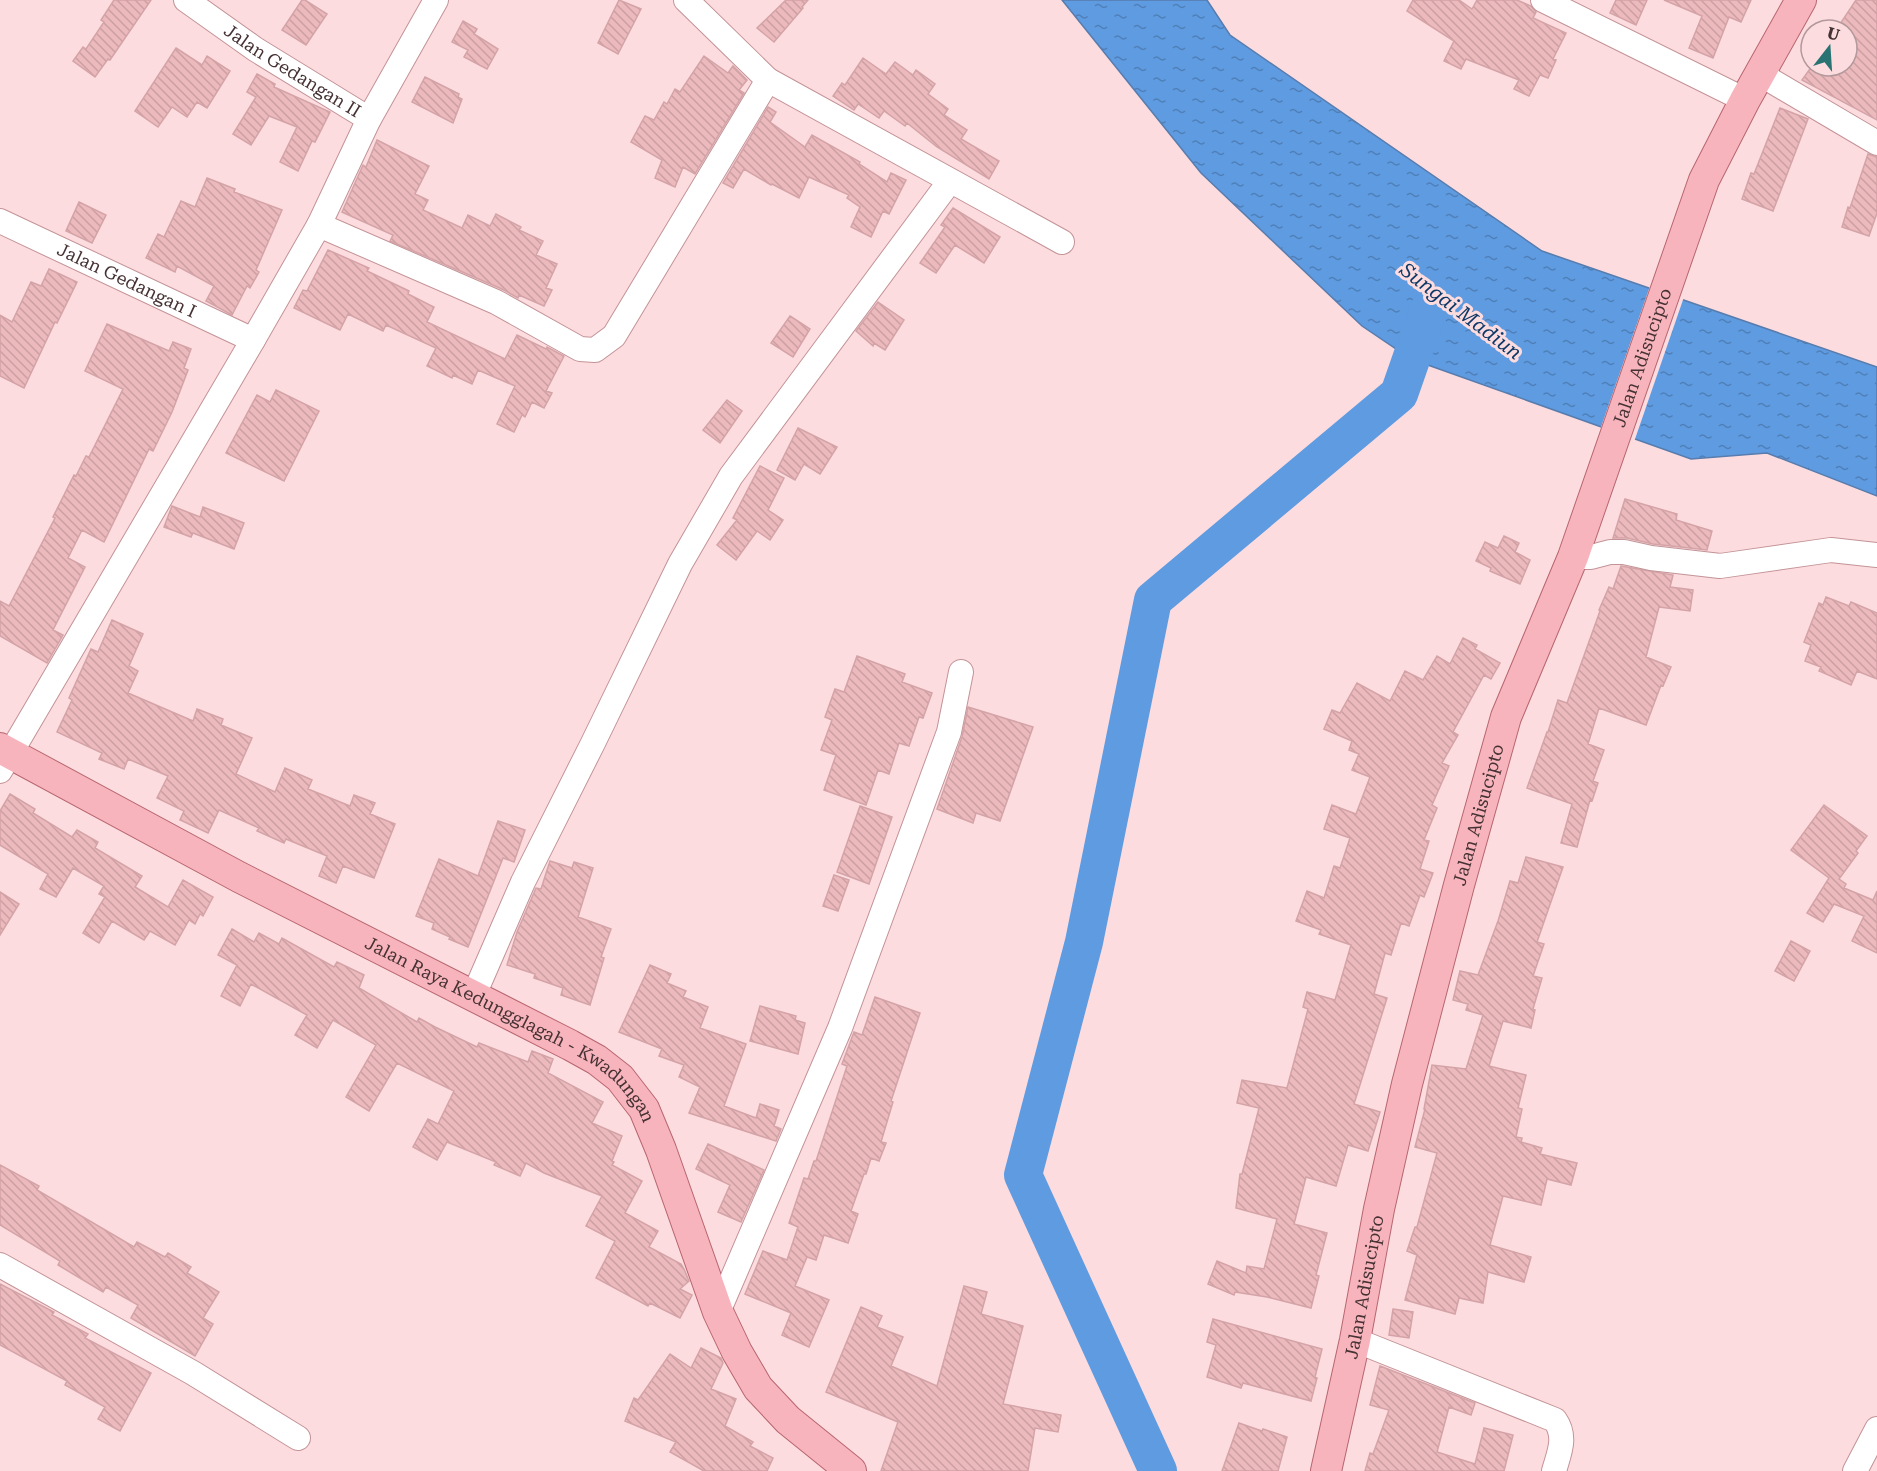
<svg xmlns="http://www.w3.org/2000/svg" width="1877" height="1471" viewBox="0 0 1877 1471" font-family="'Roboto Serif',serif">
	<style>
		.water { fill: url(#water-ripples); stroke: #577cad; stroke-width: 1.5 }
		.pier { fill: #fcdcdf }
		.lines { fill: none; stroke-linecap: round; stroke-linejoin: round }
		.river { stroke: #5e9be1; stroke-width: 38 }
		.building { fill: url(#building-back-hatch); stroke: #d4a3a7; stroke-width: 1.5 }
		.minor-casing { stroke: #c39397; stroke-width: 26 }
		.major-casing { stroke: #b76670; stroke-width: 32 }
		.minor { stroke: #fff; stroke-width: 24 }
		.major { stroke: #f8b4bc; stroke-width: 30 }
		.labels { text-anchor: middle; stroke-width: 6; stroke-linejoin: round; paint-order: stroke }
		.street-label { font-size: 18px; fill: #463234; stroke: #fcdcdf }
		.water-label { font-size: 20px; font-style: italic; fill: #0e3966; stroke: #fcdcdf }
	</style>
	<defs>
		<pattern id="water-ripples" width="26" height="14" patternUnits="userSpaceOnUse" patternTransform="scale(1.5)"><rect width="26" height="14" fill="#5e9be1"/><path d="M2 4q2-2 4 0t4 0M15 11q2-2 4 0t4 0" fill="none" stroke="#4f7fb7"/></pattern>
		<pattern id="building-back-hatch" width="6" height="6" patternUnits="userSpaceOnUse" patternTransform="scale(1.5)"><rect width="6" height="6" fill="#ecbabd"/><path d="M-1 5l2 2M0 0l6 6M5-1l2 2" fill="none" stroke="#cca0a3"/></pattern>
	</defs>
	<rect width="100%" height="100%" fill="#fcdcdf"/>
	<!-- water -->
	<path class="water" d="M1062,0H1207L1230,35L1542,251L1877,367V496L1767,453L1691,459L1411,359L1362,326L1201,173Z"/>
	<!-- pier -->
	<path class="pier" d="M1650,286L1684,297L1634,442L1600,430Z"/>
	<g class="lines">
		<!-- river -->
		<path class="river" d="M1158,1471L1023,1175L1084,942L1153,600L1399,394L1428,311"/>
	</g>
	<!-- building -->
	<path class="building" d="M114,0H151L110,60L108,59L95,77L73,61L83,47L86,49L104,22L101,20Z
		M302,0H305L327,14L306,45L282,30Z
		M619,0L641,9L618,54L598,43Z
		M786,0H808L802,7L803,8L774,42L757,28Z
		M1413,0H1459L1472,9L1477,0H1517L1531,6L1536,12L1533,18L1566,33L1553,59L1556,60L1548,78L1540,75L1529,96L1514,89L1519,80L1466,59L1461,69L1444,61L1454,41L1407,11Z
		M1616,0H1647L1636,25L1610,13Z
		M1664,0H1751L1741,22L1729,17L1713,58L1689,48L1702,16Z
		M1856,0H1877V120L1802,80L1812,66H1847V29L1840,24Z
		M463,21L477,29L474,34L498,49L487,69L464,57L468,50L452,42Z
		M176,48L202,65L207,56L230,71L207,108L197,102L187,117L172,107L158,127L135,111Z
		M704,56L728,73L733,66L747,80L739,90L744,93L695,174L683,167L675,187L655,178L662,160L631,142L645,116L654,120L664,102L667,104L675,89L680,92Z
		M863,58L886,74L895,62L913,75L916,70L935,84L928,94L948,109L944,115L967,130L961,139L999,161L989,179L937,147L907,123L905,126L884,111L879,118L858,104L854,110L833,96L842,83L845,85Z
		M257,74L275,84L274,87L330,112L315,142L312,141L298,171L280,162L297,127L269,116L251,145L233,134L256,97L247,92Z
		M425,77L459,94L458,97L462,99L453,123L412,102Z
		M768,107L776,112L770,122L805,147L812,135L860,162L859,164L887,182L891,173L906,180L889,214L883,211L871,237L851,227L860,207L847,198L849,195L809,177L799,198L772,184L771,185L744,169L733,188L723,183Z
		M1780,108L1808,119L1773,211L1742,199L1751,173L1754,174Z
		M377,140L429,166L415,194L428,200L423,210L462,228L468,215L490,226L496,214L521,227L519,230L543,241L536,255L557,264L546,288L552,290L544,306L519,295L518,298L502,289L390,241L393,235L342,212L363,165L366,167Z
		M1868,154L1877,157V213L1869,236L1842,227L1848,207L1850,208Z
		M207,178L235,189L234,192L282,210L256,270L259,272L250,288L247,286L232,315L206,301L214,286L177,266L175,272L146,258L158,234L164,237L181,201L195,207Z
		M79,202L106,215L92,243L66,231Z
		M953,208L1000,237L984,263L955,245L936,273L920,263L945,227L941,225Z
		M328,250L369,268L367,271L409,291L408,294L434,307L427,322L505,359L517,335L546,349L547,347L564,356L546,391L552,393L544,408L532,402L525,417L522,415L514,432L497,424L515,386L478,370L472,384L453,375L452,378L427,366L436,348L386,325L383,331L348,314L340,330L294,308L303,290L307,291Z
		M49,269L77,282L57,323L55,322L24,388L0,376V315L12,322L31,282L41,286Z
		M878,302L904,320L885,350L874,343L873,346L856,331Z
		M790,316L810,329L793,357L771,343Z
		M107,324L169,351L173,342L191,349L184,368L188,370L172,412L153,451L149,449L104,542L82,530L68,558L85,567L53,630L63,635L47,663L0,636V601L9,606L55,518L53,517L74,475L76,476L86,456L89,457L123,389L85,371Z
		M276,390L319,411L284,481L226,453L257,395L270,402Z
		M727,400L742,411L720,443L703,430Z
		M798,428L837,447L820,474L804,464L795,480L777,470Z
		M760,466L784,478L768,510L783,520L770,540L757,531L736,560L717,545L737,520L733,518Z
		M1625,499L1677,514L1676,520L1712,531L1707,550L1653,544L1627,538H1613Z
		M172,506L200,517L203,507L244,523L234,549L193,533L191,537L164,527Z
		M1504,536L1519,543L1515,552L1530,560L1520,584L1490,571L1491,568L1476,561L1485,542L1498,548Z
		M1621,566L1673,575L1670,587L1693,590L1690,611L1659,607L1646,657L1671,667L1663,686L1661,685L1646,725L1599,708L1588,744L1604,750L1593,781L1598,783L1592,801L1590,800L1577,847L1561,843L1572,804L1527,788L1547,732H1548L1558,700L1567,703L1600,611L1599,610L1609,587L1613,589Z
		M1826,597L1849,606L1851,602L1877,613V679L1857,671L1851,685L1819,671L1821,667L1805,661L1811,645L1804,642L1819,603L1823,605Z
		M112,620L143,634L129,666L138,671L128,693L193,721L197,709L223,719L221,725L252,738L236,774L275,792L285,768L312,780L308,789L350,806L354,795L375,803L370,814L395,824L374,878L343,866L336,883L319,876L327,856L286,839L284,843L257,831L259,828L219,810L208,833L180,820L184,811L157,798L168,776L128,759L124,769L99,759L102,753L57,732L72,700L69,698L91,649L98,652Z
		M1463,638L1477,645L1475,649L1500,663L1491,679L1484,675L1453,732L1458,735L1442,763L1449,766L1432,805L1437,808L1424,840L1429,841L1420,869L1433,873L1424,897L1420,895L1409,926L1401,923L1391,955L1385,953L1374,994L1387,998L1354,1104L1380,1112L1368,1151L1348,1145L1336,1186L1306,1177L1294,1224L1327,1233L1316,1275L1319,1276L1311,1308L1267,1297L1235,1292L1234,1295L1208,1284L1217,1261L1246,1273L1247,1266L1264,1269L1277,1219L1236,1208L1240,1174H1242L1259,1108L1237,1103L1242,1080L1287,1088L1308,1009L1303,1007L1307,992L1335,1000L1351,945L1319,934L1321,930L1296,921L1307,891L1324,898L1334,866L1340,868L1350,838L1324,829L1332,805L1356,814L1370,777L1352,770L1359,754L1349,750L1352,741L1324,729L1332,710L1340,713L1357,683L1390,701L1405,671L1423,680L1437,656L1450,664Z
		M857,656L905,674L902,682L932,693L923,718L919,717L909,746L899,743L889,774L878,770L866,805L824,790L836,755L821,750L832,720L825,717L835,689L844,692Z
		M968,707L1033,727L1000,821L976,813L973,823L937,809L962,737Z
		M10,794L35,809L33,813L72,837L77,830L98,842L95,848L142,876L135,887L168,907L183,880L213,897L203,916L200,914L195,924L189,920L175,945L150,931L144,940L112,921L99,943L83,933L105,897L99,894L104,886L73,868L56,897L40,889L48,874L0,845V811Z
		M1824,805L1867,836L1856,851L1858,853L1839,879L1846,884L1844,888L1873,900L1877,891V953L1852,941L1864,916L1834,904L1823,922L1807,913L1829,878L1791,850Z
		M860,806L892,817L869,884L837,872Z
		M498,821L525,830L514,862L503,858L468,947L449,939L450,937L432,929L434,923L416,916L439,859L478,876Z
		M1526,857L1563,867L1537,942L1544,944L1533,976L1542,978L1533,1009L1535,1010L1531,1028L1503,1021L1489,1066L1526,1075L1518,1108L1522,1109L1516,1137L1522,1138L1521,1142L1542,1148L1540,1154L1577,1163L1571,1185L1547,1179L1541,1205L1503,1196L1490,1245L1531,1257L1524,1282L1488,1272L1483,1303L1459,1298L1455,1314L1405,1300L1417,1255L1407,1251L1415,1227H1417L1437,1153L1415,1147L1425,1109H1424L1432,1065L1466,1069L1483,1015L1466,1010L1468,1004L1453,1000L1460,971L1478,975L1498,921L1510,881L1518,883Z
		M550,861L572,868L574,862L593,868L578,917L611,929L601,957L604,958L590,1005L561,995L563,988L534,978L535,974L507,965L517,932L536,888L541,889Z
		M834,875L849,880L838,911L823,906Z
		M0,892L19,904L0,935Z
		M232,929L254,942L259,933L279,944L282,938L334,967L337,962L364,975L359,988L417,1022L419,1018L435,1027L477,1047L479,1043L528,1062L532,1051L553,1059L548,1073L603,1102L592,1123L622,1136L612,1161L614,1162L612,1165L642,1181L625,1213L658,1231L649,1247L681,1264L684,1269L689,1281L680,1289L692,1295L680,1318L650,1303L648,1306L596,1278L615,1241L586,1226L602,1196L544,1173L526,1163L520,1176L494,1165L496,1162L447,1142L437,1160L413,1147L428,1119L438,1124L454,1091L397,1063L369,1111L346,1097L376,1045L333,1020L317,1048L295,1035L307,1015L251,984L240,1006L221,996L237,965L218,955Z
		M1791,941L1810,951L1794,981L1775,971Z
		M650,965L671,974L667,983L686,991L683,997L708,1007L700,1028L746,1044L724,1106L756,1118L760,1104L779,1110L774,1126L781,1129L776,1141L689,1113L700,1087L679,1077L684,1065L659,1056L662,1049L619,1032Z
		M875,997L920,1013L891,1101L893,1102L881,1142L886,1143L879,1161L871,1158L866,1174H864L851,1211L858,1214L848,1243L824,1235L816,1260L807,1257L795,1286L829,1300L809,1347L782,1335L791,1313L745,1294L763,1251L787,1260L798,1227L789,1223L804,1178L808,1179L814,1161H816L847,1066L842,1064L854,1032L862,1035Z
		M760,1006L796,1016L795,1020L805,1023L798,1054L750,1041Z
		M708,1144L764,1170L741,1222L718,1212L730,1185L696,1169Z
		M0,1165L39,1186L37,1190L134,1247L137,1242L165,1257L168,1253L191,1267L187,1273L219,1292L203,1318L213,1324L195,1356L131,1318L138,1305L106,1287L103,1292L58,1265L60,1261L0,1225Z
		M0,1284L54,1312L52,1315L88,1334L85,1338L151,1373L120,1431L98,1419L105,1407L65,1385L67,1381L0,1345Z
		M964,1286L987,1292L981,1314L1023,1326L1003,1404L1061,1415L1058,1432L1035,1428L1028,1471H881L898,1422L826,1392L861,1307L882,1316L877,1327L903,1337L891,1366L937,1386Z
		M1393,1309L1413,1312L1409,1338L1389,1335Z
		M1213,1319L1322,1349L1315,1377L1317,1378L1311,1401L1243,1383L1241,1388L1207,1377L1216,1345L1207,1342Z
		M701,1348L721,1358L723,1363L711,1389L736,1399L725,1426L753,1442L750,1446L773,1458L767,1471H704L670,1452L676,1442L625,1421L634,1398L638,1400L670,1354L691,1368Z
		M1380,1366L1475,1403L1471,1415L1449,1407L1437,1452L1475,1464L1484,1428L1513,1435L1504,1471H1365L1370,1453L1373,1454L1389,1410L1370,1405Z
		M1239,1423L1262,1431L1263,1429L1287,1437L1278,1471H1222Z"/>
	<g class="lines">
		<!-- minor casing -->
		<g class="minor-casing">
			<g id="minor">
				<path id="s1" d="M186,0L255,49L369,119"/>
				<path d="M686,0L768,80L1062,242"/>
				<path d="M1543,0L1745,100"/>
				<path d="M1760,74L1877,143"/>
				<path id="s2" d="M0,221L253,340"/>
				<path d="M319,225L496,302L580,349L595,350L614,336L768,80"/>
				<path d="M1573,557H1591L1610,552H1624L1651,558L1720,566L1831,550L1877,555"/>
				<path d="M0,771L253,340L319,225L369,119L436,0"/>
				<path d="M473,997L523,882L593,743L680,564L731,476L950,181"/>
				<path d="M0,1265L193,1373L298,1438"/>
				<path d="M718,1312L840,1028L949,732L961,672"/>
				<path d="M1355,1340L1555,1420C1567,1437 1559,1453 1554,1471"/>
				<path d="M1855,1471L1877,1429"/>
			</g>
		</g>
		<!-- major casing -->
		<g class="major-casing">
			<g id="major">
				<path id="s3" d="M0,748L239,877L570,1045L597,1060L620,1078L644,1109L661,1150L718,1312L737,1352L758,1388L788,1420L851,1471"/>
				<path id="s4" d="M1326,1471L1355,1340L1379,1209L1407,1084L1459,885L1506,717L1573,557L1704,180L1745,100L1801,0"/>
			</g>
		</g>
		<!-- minor -->
		<use href="#minor" class="minor"/>
		<!-- major -->
		<use href="#major" class="major"/>
	</g>
	<g class="labels">
		<!-- street labels -->
		<g class="street-label">
			<text dy="6" stroke="none"><textPath href="#s1" startOffset="128">Jalan Gedangan II</textPath></text>
			<text dy="6" stroke="none"><textPath href="#s2" startOffset="140">Jalan Gedangan I</textPath></text>
			<text dy="6" stroke="none"><textPath href="#s4" startOffset="1160">Jalan Adisucipto</textPath></text>
			<text dy="6" stroke="none"><textPath href="#s4" startOffset="674">Jalan Adisucipto</textPath></text>
			<text dy="6" stroke="none"><textPath href="#s3" startOffset="585">Jalan Raya Kedungglagah - Kwadungan</textPath></text>
			<text dy="6" stroke="none"><textPath href="#s4" startOffset="188">Jalan Adisucipto</textPath></text>
		</g>
		<!-- water labels -->
		<g class="water-label">
			<text transform="translate(1461 311) rotate(37)" y="7">Sungai Madiun</text>
		</g>
	</g>
	<!-- north arrow -->
	<g transform="translate(1829 48) rotate(17)"><circle r="28" fill="#fcdcdf" stroke="#b3989b" stroke-width="1.5"/>
	<path d="M0-4.5L10 22L0 15L-10 22Z" fill="#297372"/>
	<text y="-9" font-size="16" font-weight="bold" text-anchor="middle" fill="#463234">U</text>
	</g>
</svg>
